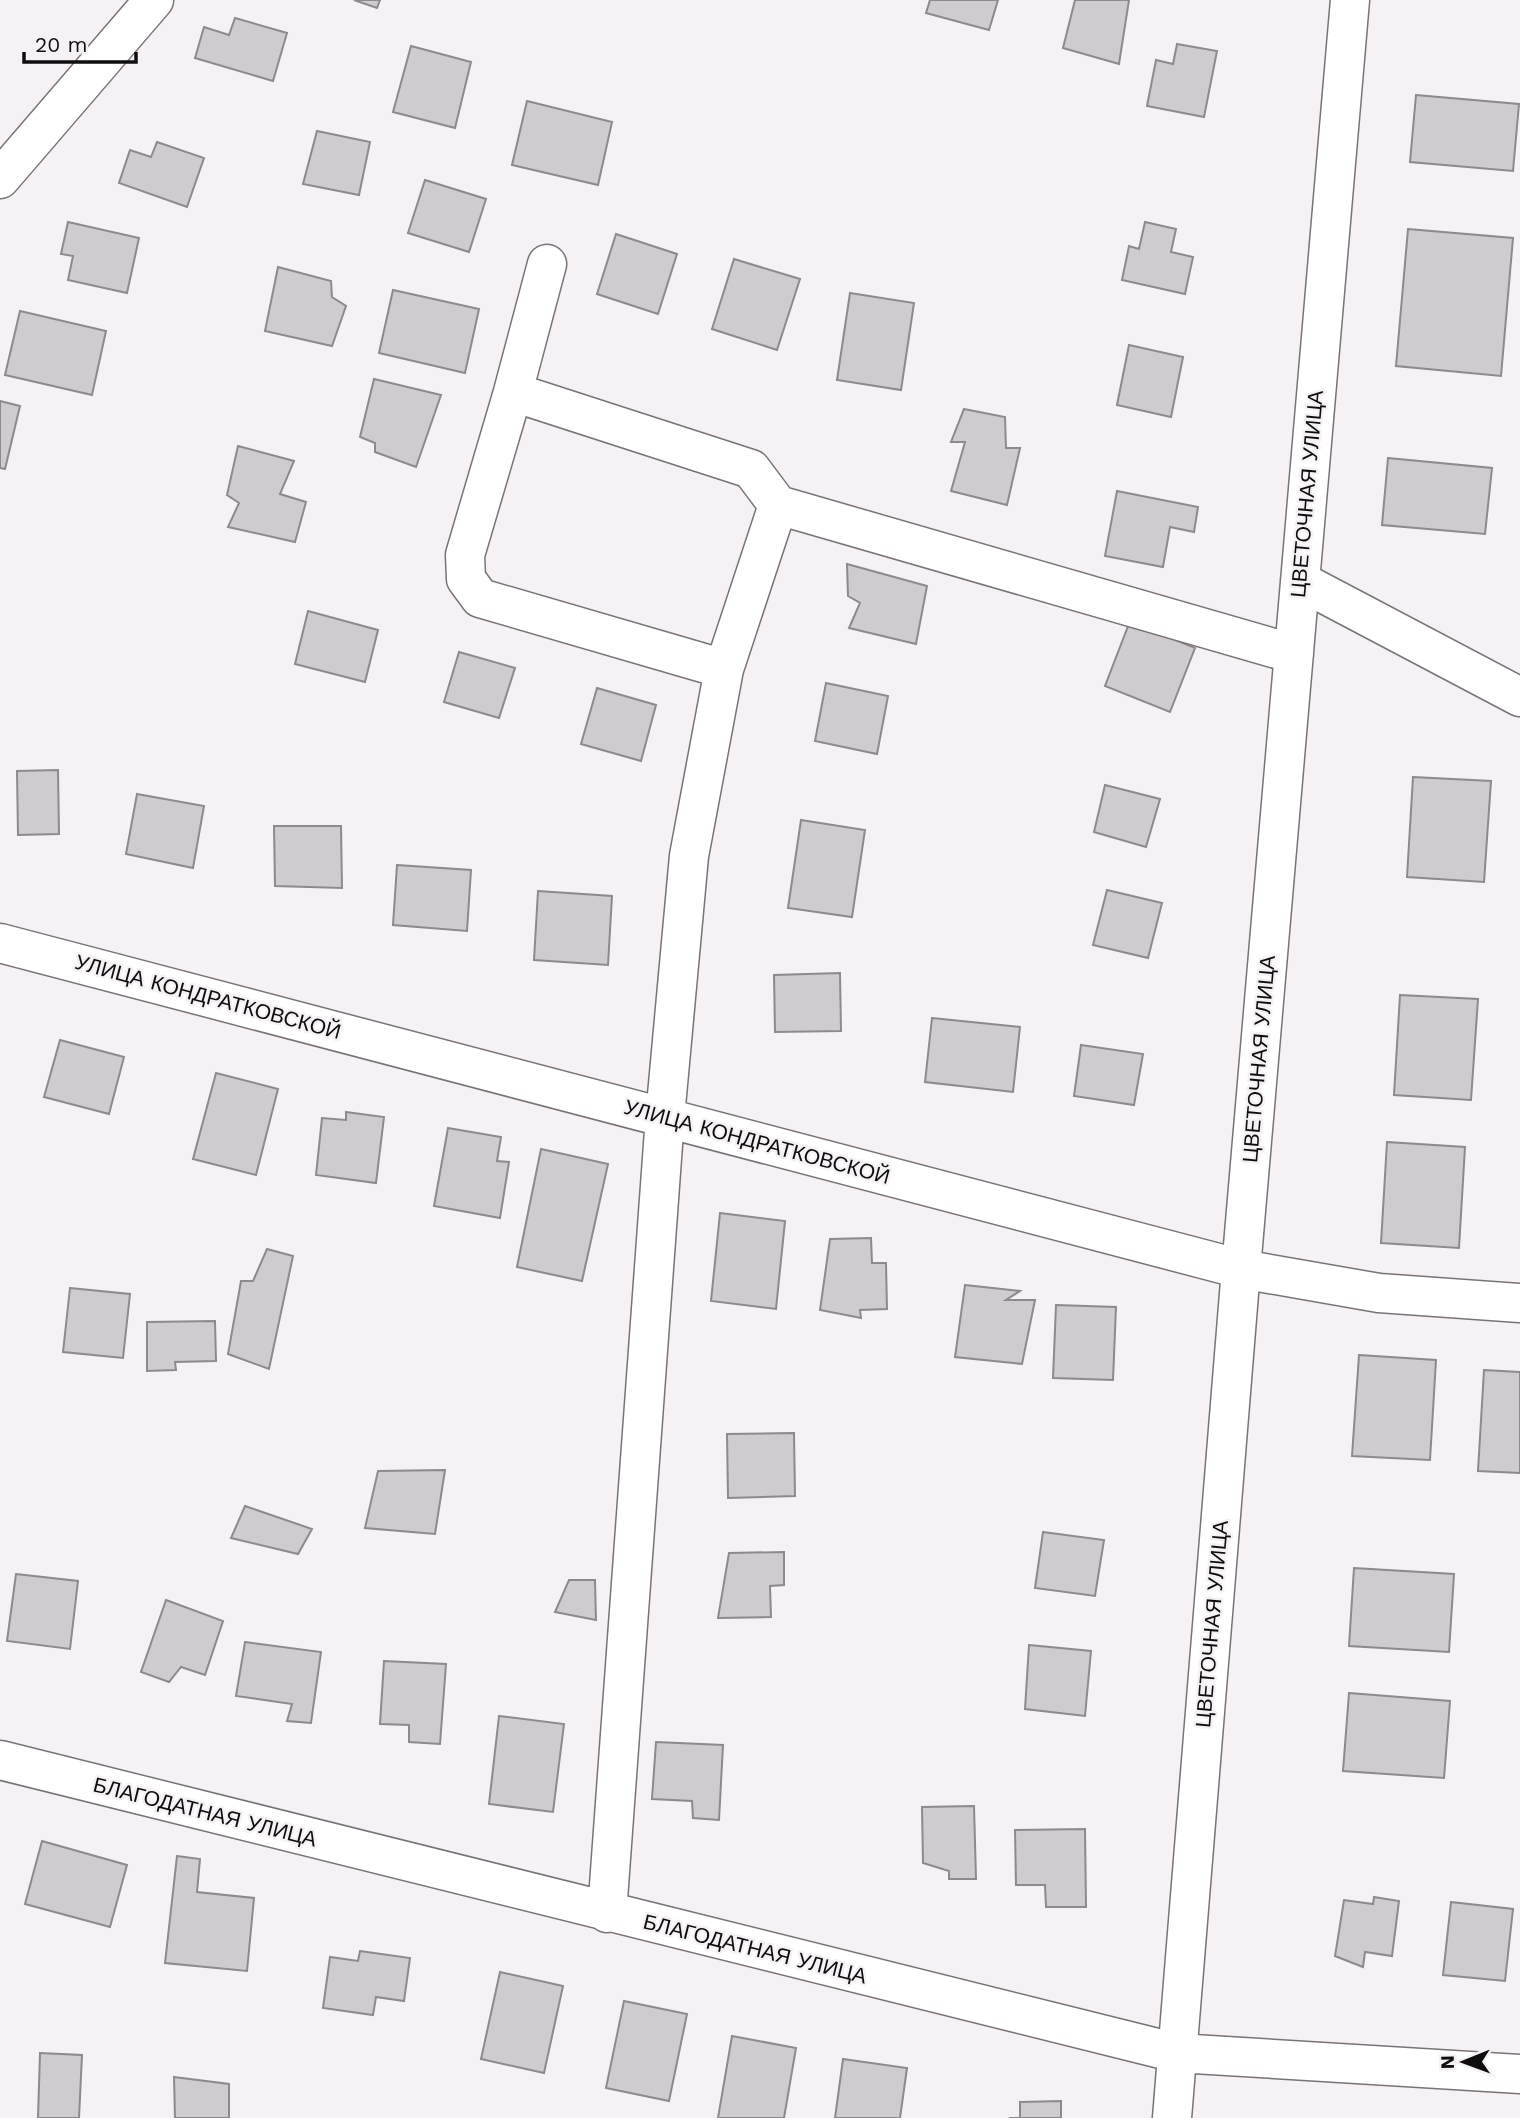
<svg xmlns="http://www.w3.org/2000/svg" width="1520" height="2118" viewBox="0 0 1520 2118" font-family="'Work Sans',sans-serif">
	<style>
		.building { fill: #d0cbcf; stroke: #8d898c; stroke-width: 2 }
		.lines { fill: none; stroke-linecap: round; stroke-linejoin: round }
		.minor-casing { stroke: #777376; stroke-width: 41 }
		.minor { stroke: #fff; stroke-width: 38 }
		.labels { text-anchor: middle; stroke-width: 5; stroke-linejoin: round; paint-order: stroke }
		.street-label { font-size: 21px; fill: #0f0e0f; stroke: #f6f1f5 }
	</style>
	<rect width="100%" height="100%" fill="#f6f1f5"/>
	<!-- building -->
	<path class="building" d="M354,0H380L377,8Z
		M930,0H998L989,30L926,13Z
		M1075,0H1129L1119,64L1063,48Z
		M235,18L287,33L273,81L195,58L204,27L229,35Z
		M1177,44L1217,51L1204,117L1147,106L1156,60L1173,64Z
		M411,46L471,62L455,128L393,112Z
		M1416,95L1519,104L1513,171L1410,162Z
		M527,101L612,122L598,185L512,165Z
		M317,131L370,142L359,195L303,184Z
		M157,142L204,158L187,207L119,183L130,150L151,157Z
		M425,180L486,199L469,252L408,233Z
		M68,222L139,238L127,293L68,280L73,256L61,254Z
		M1145,222L1176,229L1171,252L1193,257L1185,294L1122,280L1129,246L1139,249Z
		M1408,229L1513,238L1501,376L1396,366Z
		M616,234L677,254L658,314L597,294Z
		M734,259L800,279L777,350L712,329Z
		M278,267L331,281L332,297L346,306L332,346L265,331Z
		M393,290L479,309L465,373L379,353Z
		M850,293L914,303L901,390L837,380Z
		M20,311L106,331L92,395L5,375Z
		M1129,345L1183,357L1171,417L1117,405Z
		M374,379L441,395L416,467L375,452V443L360,437Z
		M0,401L20,406L5,469L0,468Z
		M964,409L1005,417L1006,448H1020L1007,505L951,491L965,442H951Z
		M238,446L294,461L280,494L306,502L295,542L228,527L239,503L227,495Z
		M1388,458L1492,468L1485,534L1382,525Z
		M1117,491L1198,507L1194,532L1170,527L1163,567L1105,556Z
		M847,564L927,586L916,644L849,628L860,603L848,596Z
		M308,611L378,630L365,682L295,664Z
		M1130,621L1195,648L1170,712L1105,686Z
		M459,652L515,668L499,718L444,702Z
		M826,683L888,696L877,754L815,741Z
		M597,688L656,705L641,761L581,744Z
		M58,770L59,834L18,835L17,771Z
		M1413,777L1491,781L1484,882L1407,877Z
		M1105,785L1160,799L1146,847L1094,832Z
		M137,794L204,806L193,868L126,854Z
		M801,820L865,830L852,917L788,908Z
		M274,826H341L342,888L275,886Z
		M397,865L471,870L467,931L393,925Z
		M1107,890L1162,903L1148,958L1093,945Z
		M538,891L612,896L608,965L534,960Z
		M840,973L841,1031L775,1032L774,975Z
		M1400,995L1478,999L1471,1100L1394,1095Z
		M932,1018L1020,1027L1013,1092L925,1082Z
		M60,1040L124,1057L109,1114L44,1097Z
		M1081,1045L1143,1054L1134,1105L1074,1096Z
		M216,1073L278,1089L256,1175L193,1159Z
		M346,1112L384,1117L376,1183L316,1175L322,1118L346,1120Z
		M448,1128L501,1137L497,1161L509,1162L500,1218L434,1206Z
		M1387,1142L1465,1147L1459,1248L1381,1243Z
		M541,1149L608,1164L582,1281L517,1267Z
		M720,1213L785,1221L776,1309L711,1301Z
		M871,1238L872,1263H886L887,1309L860,1310L861,1318L820,1310L830,1239Z
		M267,1249L293,1256L269,1369L228,1354L241,1281H253Z
		M965,1285L1020,1291L1006,1300H1035L1022,1364L955,1357Z
		M70,1288L130,1294L123,1358L63,1352Z
		M1056,1305L1116,1307L1113,1380L1053,1378Z
		M215,1321L216,1361L175,1362L176,1370L147,1371V1322Z
		M1359,1355L1436,1360L1430,1460L1352,1456Z
		M1484,1370L1520,1372V1473L1478,1471Z
		M794,1433L795,1496L728,1498L727,1434Z
		M445,1470L435,1534L365,1528L378,1471Z
		M245,1506L312,1529L298,1554L231,1538Z
		M1043,1532L1104,1540L1095,1596L1035,1588Z
		M784,1552V1585L770,1586L771,1617L718,1618L729,1553Z
		M1354,1568L1454,1574L1449,1652L1349,1646Z
		M16,1574L78,1581L70,1649L7,1641Z
		M569,1580H595L596,1620L555,1612Z
		M166,1600L223,1621L205,1675L181,1667L169,1682L141,1672Z
		M245,1642L321,1652L311,1723L287,1721L292,1704L236,1696Z
		M1029,1645L1091,1651L1085,1716L1025,1709Z
		M384,1661L446,1664L440,1744L409,1742V1725L380,1724Z
		M1349,1693L1450,1701L1444,1778L1343,1771Z
		M499,1716L564,1724L553,1812L489,1804Z
		M656,1742L723,1745L719,1820L693,1818L692,1801L652,1799Z
		M974,1806L976,1879H949V1871L923,1863L922,1807Z
		M1085,1829L1086,1907H1046L1045,1885H1016L1015,1830Z
		M42,1841L127,1865L110,1927L25,1904Z
		M177,1856L200,1859L197,1892L254,1898L247,1971L165,1963Z
		M1374,1897L1399,1901L1392,1956L1365,1952L1363,1967L1335,1956L1344,1900L1373,1904Z
		M1451,1902L1513,1909L1505,1981L1443,1975Z
		M360,1951L410,1958L404,2001L376,1997L373,2015L323,2008L330,1957L358,1961Z
		M500,1972L563,1986L544,2073L481,2059Z
		M624,2001L687,2014L669,2101L606,2088Z
		M732,2036L796,2048L784,2118H718Z
		M40,2053L82,2055L79,2118H38Z
		M843,2059L907,2068L900,2118H835Z
		M174,2077L229,2084V2118H175Z
		M1061,2101V2118H1009H1020V2102Z"/>
	<g class="lines">
		<!-- minor casing -->
		<g class="minor-casing">
			<path id="minor" d="M0,179L154,0
				M547,264L513,392L465,555L466,579L480,598L724,669
				M513,392L751,469L778,505L1294,654
				M1300,581L1520,697
				M0,943L1241,1269L1379,1293L1520,1303
				M0,1760L1177,2053L1520,2074
				M607,1913L665,1117L689,856L724,669L778,505
				M1172,2118L1241,1269L1350,0"/>
		</g>
		<!-- minor -->
		<use href="#minor" class="minor"/>
	</g>
	<g class="labels">
		<!-- street labels -->
		<g class="street-label">
			<text transform="translate(1307 494) rotate(-85)" y="7">ЦВЕТОЧНАЯ УЛИЦА</text>
			<text transform="translate(208 997) rotate(15)" y="7">УЛИЦА КОНДРАТКОВСКОЙ</text>
			<text transform="translate(1259 1059) rotate(-85)" y="7">ЦВЕТОЧНАЯ УЛИЦА</text>
			<text transform="translate(757 1142) rotate(15)" y="7">УЛИЦА КОНДРАТКОВСКОЙ</text>
			<text transform="translate(1212 1624) rotate(-85)" y="7">ЦВЕТОЧНАЯ УЛИЦА</text>
			<text transform="translate(205 1812) rotate(14)" y="7">БЛАГОДАТНАЯ УЛИЦА</text>
			<text transform="translate(755 1949) rotate(14)" y="7">БЛАГОДАТНАЯ УЛИЦА</text>
		</g>
	</g>
	<!-- north arrow -->
	<g transform="translate(1464 2062) rotate(269)" stroke="#f6f1f5" stroke-width="5" paint-order="stroke">
	<path d="M0-5L12 26L0 18L-12 26Z" fill="#0f0e0f"/>
	<text y="-10" font-size="19" font-weight="bold" text-anchor="middle" fill="#0f0e0f">N</text>
	</g>
	<!-- scale -->
	<path d="M24 52v10h112v-10" fill="none" stroke="#0f0e0f" stroke-width="3.5"/>
	<text x="35" y="52" font-size="21" fill="#0f0e0f" stroke="#f6f1f5" stroke-width="5" paint-order="stroke">20 m</text>
</svg>
